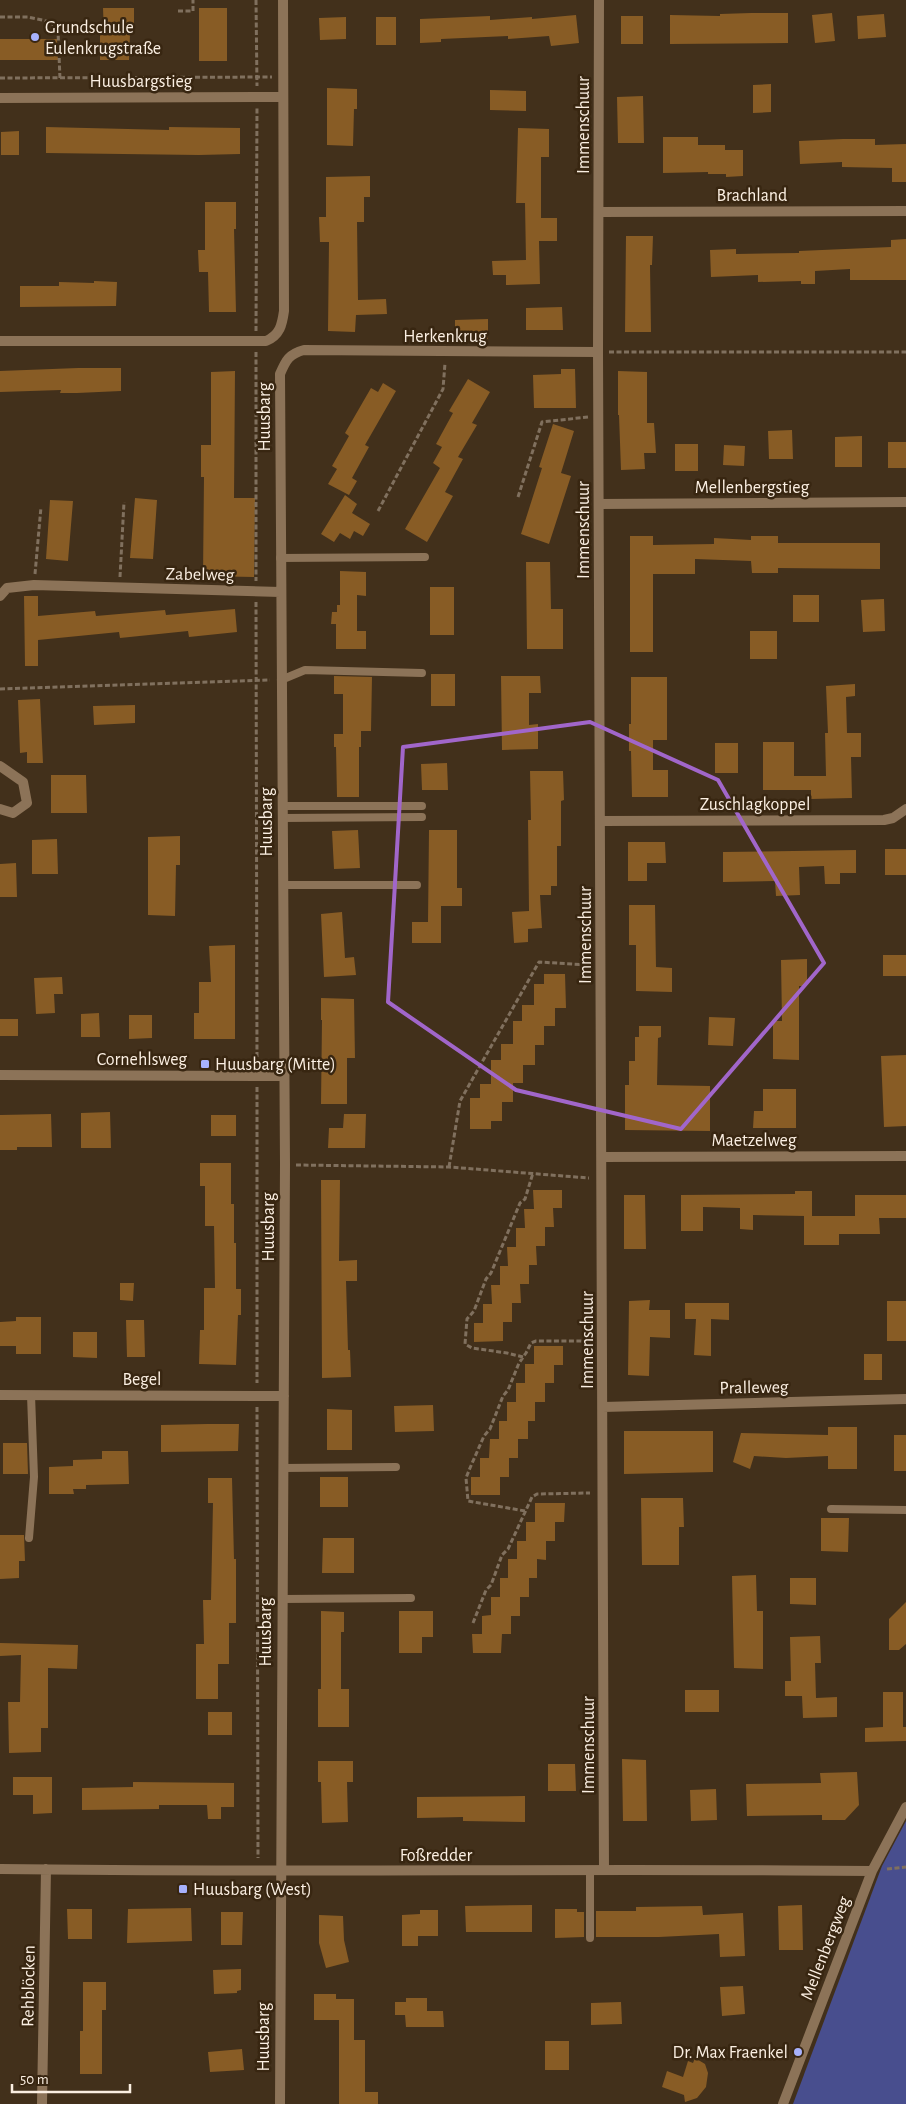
<svg xmlns="http://www.w3.org/2000/svg" width="906" height="2104" viewBox="0 0 906 2104" font-family="'Alegreya Sans',sans-serif">
	<style>
		.green { fill: #484e8e }
		.building { fill: #885c25 }
		.lines { fill: none; stroke-linecap: round; stroke-linejoin: round }
		.path { stroke: #80705e; stroke-width: 3; stroke-dasharray: 5 2.5; stroke-linecap: butt }
		.service { stroke: #8c7358; stroke-width: 8 }
		.minor { stroke: #8c7358; stroke-width: 10 }
		.marked { fill: none; stroke: #a166ca; stroke-width: 4; stroke-linejoin: round }
		.poi-dot { fill: #a7b1fc; stroke: #382611; stroke-width: 2 }
		.labels { text-anchor: middle; stroke-width: 5; stroke-linejoin: round; paint-order: stroke }
		.poi-label { font-size: 18px; fill: #fbefe2; stroke: #382611; text-anchor: start }
		.street-label { font-size: 18px; fill: #fbefe2; stroke: #382611 }
	</style>
	<rect width="100%" height="100%" fill="#42301b"/>
	<!-- green -->
	<path class="green" d="M906,1821V2104H793L882,1866Z"/>
	<!-- building -->
	<path class="building" d="M103,8H134V34H130L129,60H100V34H104Z
		M199,8H227V61H199Z
		M751,13H788V43L670,44V15L720,16V14Z
		M832,13L835,41L815,43L812,15Z
		M884,14L886,37L858,39L857,16Z
		M576,15L579,43L551,46L549,36L508,39V36L441,39V42L420,43V19L490,16V20L532,17V19Z
		M621,16H643V44H621Z
		M346,17V39L320,40L319,18Z
		M376,17H396V45H376Z
		M0,39H57L58,60H0Z
		M771,84V112L753,113V85Z
		M327,88L357,89V109H354L353,146L327,145Z
		M490,90L526,91V111L490,110Z
		M643,96L644,143H618L617,97Z
		M46,127L169,130V127L240,128V154L199,155L46,153Z
		M518,128L549,129V157H541V218H557V241H539L540,284L506,285V275H493L492,261L526,260L525,203H516Z
		M19,131V155H1V132Z
		M663,137H698V145H725V150H743V176L726,177V174H708V172L663,173Z
		M843,139H875V145L906,144V182H892V168L842,167V162L800,164L799,141Z
		M370,176V197H364V222H357L358,300L386,299L387,314L356,315L355,332L328,331L329,242H320L319,217H326V177Z
		M205,202H236V229H234L236,312H209L208,272H199L198,250H205Z
		M626,236H653L652,265H650L651,332H625Z
		M906,239V280H850V269L815,271V284H801V281L758,282V275L711,277L710,250L736,249V254L799,253V251L891,247V240Z
		M94,281L117,282L116,306L20,307V286H59V282L94,283Z
		M562,307L563,330H526V308Z
		M488,319V339L455,340V320Z
		M78,368H121V391L77,393H60L61,390L0,392V371Z
		M561,369H575L576,408H534L533,375L561,374Z
		M235,371L234,498H255L254,577L203,576L204,477H201V445H211V372Z
		M618,371L647,372V423H654L656,453H644L645,469L621,470L619,415H618Z
		M468,379L490,392L472,423L477,425L458,457L463,459L445,492L453,496L427,542L405,529L440,468L433,463L442,447L436,444L453,413L449,411Z
		M383,383L396,391L365,445L369,447L352,478L357,481L349,495L328,484L337,469L332,466L349,436L345,433L371,388L378,392Z
		M553,424L574,431L561,473L571,476L549,544L521,534L542,468L539,467Z
		M792,430L793,459H769L768,431Z
		M862,436V467H835V437Z
		M888,442H906V468H888Z
		M675,444H698V471H675Z
		M724,445L745,446L744,466L723,465Z
		M345,495L357,504L352,513L370,524L363,536L354,531L350,539L340,533L334,542L321,534Z
		M135,498L157,500L153,559L130,558Z
		M50,500L73,501L68,561L46,559Z
		M630,536H653V545L714,544V538L751,540V536H778V543H880V569L778,568V573H752L751,561L695,559V574H653V652H630Z
		M526,562H550L551,609H563V649H527Z
		M340,571L366,572V596L357,595V631H366V649H336V624H331L332,612H337V605H340Z
		M430,587H454V635H430Z
		M793,595H819V622H793Z
		M24,596H38V616L95,611L96,616L165,610L166,615L235,609L237,632L189,637L188,631L120,638L119,632L38,640V666H25Z
		M884,599L885,631L863,632L861,600Z
		M750,631H777V659H750Z
		M431,674H455V706H431Z
		M334,676L372,677L371,731H361V747H359V797H337L336,747H334V734H343V694H334Z
		M501,676H540L541,693H529V725L538,724V749L502,750Z
		M631,677H667V740H653V770H668V797H632L631,751H629V724H631Z
		M855,684V696L846,697L847,733H861V757H851L852,798L811,799V790H763V742H794V776H826L825,733H828L826,686Z
		M40,699L43,763H27V752L20,753L18,700Z
		M135,705V723L94,725L93,706Z
		M715,743H738V773H715Z
		M447,763L448,790H422L421,764Z
		M530,771H563L564,800L561,801V846H557V886H551V895H540L542,928L528,929V942L514,943L512,912L529,911L528,820H531Z
		M51,775H86L87,813H51Z
		M358,830L360,868L334,869L332,831Z
		M429,830H457V888H462V906H441V943H412V922H428Z
		M180,836V865H176L175,916L148,915V837Z
		M57,839L58,874H32V840Z
		M628,842H665L666,863H647V881H628Z
		M885,849H906V875H885Z
		M856,850V873H840V884H825L824,866L799,867L800,895L776,896L775,881L723,882V852Z
		M16,863L17,897H0V864Z
		M629,905H655L656,967L672,968V992L636,991V945H629Z
		M342,912L345,958L354,957L356,975L324,977L321,914Z
		M235,945V1039H194V1013H199V982H211L209,946Z
		M883,955H906V976H883Z
		M807,959V986H799V1060L773,1059V1021H782L781,960Z
		M544,974H565L566,1008H555V1026H544V1045H535V1065H523V1083H513V1102H502V1121H491V1129H470V1098H480V1084H491V1060H501V1044H513V1021H522V1005H534V984H544Z
		M62,977L63,994H54L55,1013L36,1014L34,978Z
		M321,998L354,999L355,1058H347V1104H321L322,1020H321Z
		M99,1013L100,1037H81V1014Z
		M129,1015H152V1038L129,1039Z
		M709,1017L735,1018L733,1046L708,1045Z
		M0,1019H18V1036H0Z
		M639,1026H661V1037L658,1038L657,1085L710,1086V1131L625,1130V1085H629V1061H635V1037H639Z
		M906,1055V1126L884,1127L881,1056Z
		M763,1089H796V1128H753L754,1111H763Z
		M110,1112L111,1148H81V1113Z
		M51,1114L52,1147H17V1150H0V1115Z
		M344,1114H366L365,1148H328L329,1128H343Z
		M211,1115H236V1136H211Z
		M200,1163H231V1204H234V1243H236V1289H241V1315H238L236,1365L199,1364L200,1330H204V1288H215L214,1226H205V1186H200Z
		M321,1180H340L339,1261L357,1260V1281H346L348,1350H350L351,1377L322,1378Z
		M533,1190H562V1208H553L554,1227H545V1246H536L537,1265H529V1284H520L521,1303H512V1322H503V1341L474,1342V1323H483V1304H492L491,1285H500V1266H508L507,1247H516V1228H525L524,1209H534Z
		M795,1191H812V1216H855V1195H906V1218H879L880,1234H839V1245H804V1216H806L753,1215V1230L740,1229V1208L703,1207V1231H681V1195L795,1194Z
		M624,1195H645L646,1249H624Z
		M120,1283H134L133,1301L120,1300Z
		M650,1300L649,1310H670V1338L650,1337L649,1376L628,1375L629,1301Z
		M887,1301H906V1341H887Z
		M685,1303H729V1320L711,1319V1356L694,1355L696,1319H685Z
		M16,1317H41V1354H16V1346H0V1322L16,1321Z
		M126,1320H144L145,1357H127Z
		M73,1332H97V1358L73,1357Z
		M534,1346H563V1365H554V1383H545V1402H535V1421H528V1439H518V1458H509V1477H500V1495H471V1477H480V1458H489L490,1439H499V1421H507V1402H516V1383H525V1364H534Z
		M864,1354H882V1380H864Z
		M433,1405L434,1431L395,1432L394,1406Z
		M327,1409L352,1410V1450H327Z
		M207,1424H239L238,1451L161,1452V1425Z
		M828,1427H857V1469H828V1456L786,1458L754,1456L750,1469L733,1462L741,1433L828,1435Z
		M624,1431H713V1472L624,1474Z
		M894,1435H906V1471H894Z
		M3,1443H27L28,1474H3Z
		M102,1451H128L129,1484L86,1485V1489H73L74,1494H49V1467L73,1466V1460L102,1459Z
		M320,1477H348V1507H320Z
		M208,1478H232L234,1559H236V1623H229V1664H218V1699H196V1644H204L203,1600H211L213,1503H208Z
		M641,1498H683L684,1527H679V1565H642Z
		M535,1503H565L564,1522H555V1541H546V1560L537,1559V1578H529V1597H520V1616H511V1634H502L501,1653H473L472,1634H482V1616L491,1615V1597H500V1578H508V1559H517V1541H526V1522H535Z
		M821,1518H849L848,1552L821,1551Z
		M0,1535H24L25,1561H19V1578L0,1579Z
		M323,1538H354V1573H322Z
		M756,1575L757,1611H763V1669L734,1668L732,1576Z
		M790,1578H816V1605L790,1604Z
		M906,1602V1644L899,1650H889V1619Z
		M321,1611L344,1612V1632H341V1689H349V1727H318V1689H321Z
		M399,1611H433V1637H422V1653H399Z
		M820,1636L821,1663H815L816,1698L837,1697V1717L803,1718L802,1696H785V1681H791L790,1637Z
		M0,1643L78,1645L77,1669L48,1668V1728H41V1752L9,1753L8,1702H20L21,1655L0,1656Z
		M685,1690H719V1712H685Z
		M883,1692H903V1727H906V1741L865,1742V1728L883,1727Z
		M208,1712H232V1735H208Z
		M622,1759L646,1760L647,1821H623Z
		M318,1761H353V1782H347L348,1822L322,1823L321,1782H318Z
		M548,1764H575L576,1791H548Z
		M857,1772L859,1805L845,1820H822V1815L747,1816L746,1784L821,1783L820,1773Z
		M13,1777H52V1813L33,1814V1795H13Z
		M133,1782L234,1783V1807H221V1819H208L207,1805H159V1809L82,1810V1788L133,1787Z
		M716,1789L717,1820L691,1821L690,1790Z
		M525,1796V1822L463,1821V1817L417,1818V1797Z
		M532,1905V1932H466L465,1906Z
		M802,1905L803,1950H779L778,1906Z
		M702,1906L703,1915L743,1913L745,1956L720,1957L719,1934L659,1937H596V1911H636V1907Z
		M191,1908L192,1941L127,1943L128,1909Z
		M67,1909H92V1939H68Z
		M555,1909H577V1912H584V1937L555,1938Z
		M420,1910H438V1936H418V1946H402V1915L420,1914Z
		M221,1912H243L242,1945H221Z
		M319,1915L343,1916L344,1940L349,1962L326,1968L319,1943Z
		M241,1969V1990L237,1991V1993L214,1994L213,1970Z
		M83,1982H106V2010H102V2074H80V2031H83Z
		M743,1986L745,2014L722,2016L720,1987Z
		M314,1994H336V1999H354V2040H365V2092H378V2104H339V2020H314Z
		M406,1998H427V2011H443L444,2027H406L405,2015H395V2002H406Z
		M621,2002L622,2024L591,2025V2003Z
		M545,2041H569V2070H545Z
		M242,2049L244,2070L210,2072L208,2052Z
		M695,2058L705,2064L708,2073L706,2087L697,2098L685,2102L684,2095L662,2087L667,2071L683,2077L688,2061L693,2063Z"/>
	<g class="lines">
		<!-- path -->
		<path class="path" d="M256,0L257,86
			M178,11H193V0
			M0,17H28L51,22L58,31L60,79
			M0,78L272,77
			M256,331L257,107
			M256,352V581
			M609,352H906
			M518,497L542,422L588,417
			M378,511L443,389L445,363
			M35,574L41,507
			M120,577L124,502
			M256,602L257,1063
			M0,689L270,680
			M257,1087V1383
			M296,1165L449,1167L589,1178
			M449,1167L460,1101L539,962L589,965
			M523,1357L507,1353L472,1348L465,1344L467,1319L474,1311L486,1279L491,1273L520,1203L525,1199L533,1173
			M257,1407L258,1858
			M525,1511L468,1501L466,1478L470,1468L484,1436L490,1429L503,1396L508,1390L519,1363L526,1353L531,1343L536,1341H591
			M473,1623L486,1590L491,1585L502,1555L508,1549L532,1497L537,1494L590,1493
			M887,1869L906,1867"/>
		<!-- service -->
		<path class="service" d="M280,558L425,557
			M281,680L305,670L422,673
			M282,806H422
			M283,818L422,817
			M283,885H417
			M283,1468L396,1467
			M831,1509L906,1510
			M29,1538L34,1477L31,1395
			M282,1599L411,1598
			M590,1870V1938"/>
		<!-- minor -->
		<path class="minor" d="M599,0L598,352L604,1870
			M0,98L282,97
			M599,212L906,211
			M0,341H266C280,335 282,325 284,311L283,0
			M599,504L906,502
			M0,596L7,588L34,585L280,592
			M0,766L23,782L27,803L13,813L0,809
			M600,821L884,820L893,818L906,809
			M0,1075L284,1076
			M602,1157L906,1156
			M0,1395L284,1396
			M603,1407L906,1399
			M0,1869C291,1873 582,1868 872,1871
			M42,2104L46,1869
			M280,2104L285,1164L280,374C286,360 289,354 304,350L598,352
			M783,2104L872,1871L906,1807"/>
	</g>
	<!-- marked area -->
	<path class="marked" d="M590,722L718,780L824,963L681,1129L516,1090L388,1002L403,747Z"/>
	<!-- markers -->
	<g class="poi-dot">
		<circle cx="35" cy="37" r="5"/>
		<rect x="200" y="1059" width="10" height="10" rx="2.5"/>
		<rect x="178" y="1884" width="10" height="10" rx="2.5"/>
		<circle cx="798" cy="2052" r="5"/>
	</g>
	<g class="labels">
		<!-- poi labels -->
		<g class="poi-label">
			<text x="45" y="33">Grundschule<tspan x="45" dy="21">Eulenkrugstraße</tspan></text>
			<text x="215" y="1070">Huusbarg (Mitte)</text>
			<text x="193" y="1895">Huusbarg (West)</text>
			<text x="788" y="2058" text-anchor="end">Dr. Max Fraenkel</text>
		</g>
		<!-- street labels -->
		<g class="street-label">
			<text x="141" y="87">Huusbargstieg</text>
			<text transform="translate(583 125) rotate(-90)" y="6">Immenschuur</text>
			<text x="752" y="201">Brachland</text>
			<text x="445" y="342">Herkenkrug</text>
			<text transform="translate(264 417) rotate(-90)" y="6">Huusbarg</text>
			<text x="752" y="493">Mellenbergstieg</text>
			<text transform="translate(583 530) rotate(-90)" y="6">Immenschuur</text>
			<text transform="translate(200 574) rotate(1)" y="6">Zabelweg</text>
			<text x="755" y="810">Zuschlagkoppel</text>
			<text transform="translate(266 822) rotate(-90)" y="6">Huusbarg</text>
			<text transform="translate(585 935) rotate(-90)" y="6">Immenschuur</text>
			<text x="142" y="1065">Cornehlsweg</text>
			<text x="754" y="1146">Maetzelweg</text>
			<text transform="translate(268 1227) rotate(-90)" y="6">Huusbarg</text>
			<text transform="translate(587 1340) rotate(-90)" y="6">Immenschuur</text>
			<text x="142" y="1385">Begel</text>
			<text transform="translate(754 1387) rotate(-1)" y="6">Pralleweg</text>
			<text transform="translate(265 1632) rotate(-90)" y="6">Huusbarg</text>
			<text transform="translate(588 1745) rotate(-90)" y="6">Immenschuur</text>
			<text x="436" y="1861">Foßredder</text>
			<text transform="translate(825 1948) rotate(-69)" y="6">Mellenbergweg</text>
			<text transform="translate(28 1986) rotate(-89)" y="6">Rehblöcken</text>
			<text transform="translate(263 2037) rotate(-90)" y="6">Huusbarg</text>
		</g>
	</g>
	<!-- scale -->
	<path d="M12 2084v8h118v-8" fill="none" stroke="#fbefe2" stroke-width="2.5"/>
	<text x="20" y="2084" font-size="15" fill="#fbefe2" stroke="#382611" stroke-width="4" paint-order="stroke">50 m</text>
</svg>
